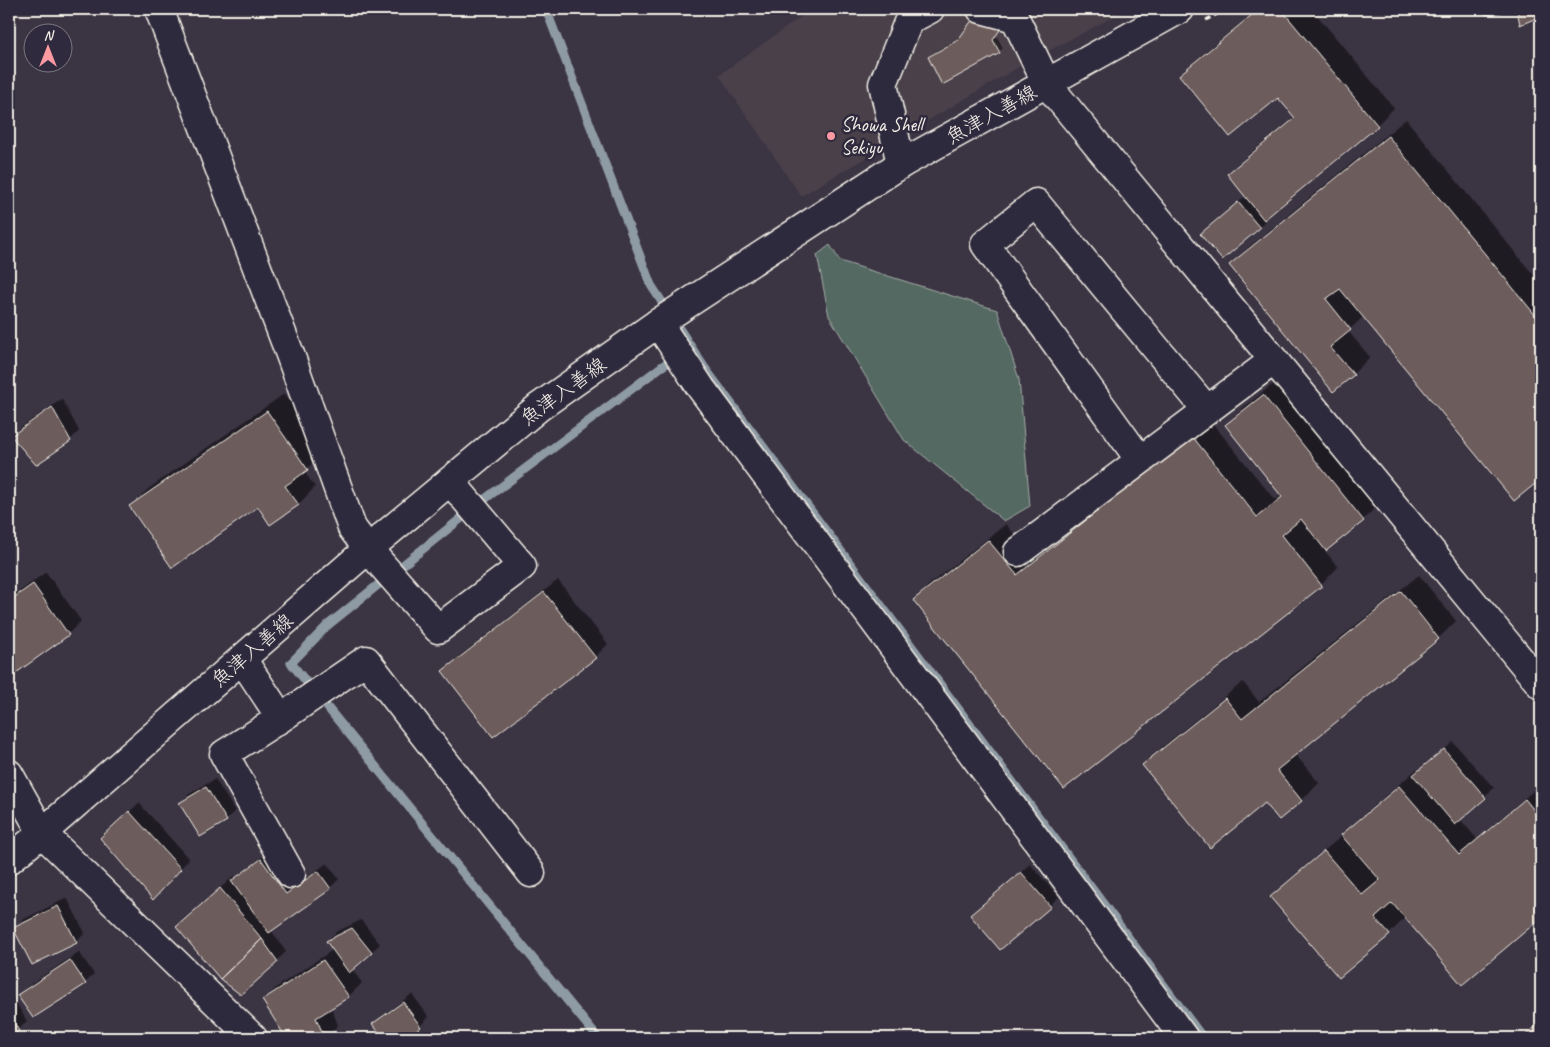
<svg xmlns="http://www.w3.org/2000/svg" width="1550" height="1047" viewBox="0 0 1550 1047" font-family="Caveat,'Klee One',sans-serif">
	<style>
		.built { fill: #4a404a }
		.green { fill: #556963; stroke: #a4ada6 }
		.shadow { fill: #0007 }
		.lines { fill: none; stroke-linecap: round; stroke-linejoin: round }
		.stream { stroke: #8f9ba4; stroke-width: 9 }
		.building { fill: #6d5c5b; stroke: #f4f1e8 }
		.minor-casing { stroke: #f4f1e8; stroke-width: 31 }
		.major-casing { stroke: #f4f1e8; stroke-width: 31 }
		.path { stroke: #f4f1e8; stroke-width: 3; stroke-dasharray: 5 4; stroke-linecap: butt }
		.minor { stroke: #2f2a3d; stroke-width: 28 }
		.major { stroke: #2f2a3d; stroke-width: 28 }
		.poi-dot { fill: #ff9aa2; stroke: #2f2a3d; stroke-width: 2 }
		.labels { text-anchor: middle; stroke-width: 5; stroke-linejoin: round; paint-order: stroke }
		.street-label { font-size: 20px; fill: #f4f1e8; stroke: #2f2a3d }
		.poi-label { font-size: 20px; fill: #f4f1e8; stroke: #2f2a3d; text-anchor: start }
	</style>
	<rect width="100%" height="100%" fill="#3b3443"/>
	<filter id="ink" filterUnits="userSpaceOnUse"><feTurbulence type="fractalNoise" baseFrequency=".02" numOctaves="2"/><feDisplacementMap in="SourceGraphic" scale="10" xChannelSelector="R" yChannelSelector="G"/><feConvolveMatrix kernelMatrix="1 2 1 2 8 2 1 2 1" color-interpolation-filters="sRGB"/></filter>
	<g filter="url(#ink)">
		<!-- built -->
		<path class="built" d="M812,9H1128L1022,65L801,196L719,75Z"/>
		<!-- green -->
		<path class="green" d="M830,245L840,261L997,310L1019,379L1030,506L1004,521L904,440L829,316L817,255Z"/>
		<!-- shadow -->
		<path class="shadow" d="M1258,9H1312L1394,108L1377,125L1266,216L1268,218L1259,227L1211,225L1246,196L1229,174L1246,157L1295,117L1278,96L1181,75L1198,58Z
			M996,35L1003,48L999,52L929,57L933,53L961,37Z
			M1406,119L1541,284V477L1514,499L1364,316L1348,331L1370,357L1353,374L1231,265L1248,248Z
			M1281,378L1380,503L1363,520L1325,551L1338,567L1321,585L1064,788L914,600L931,583L1006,524L1035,559L1210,420L1275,500L1282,495L1226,426L1243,408Z
			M284,394L325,452L304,471L315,487L298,505L130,507L148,489Z
			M62,399L79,431L70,440L13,436L21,427Z
			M46,572L81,621L68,634L9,676V599Z
			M1419,575L1456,621L1439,638L1295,754L1319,783L1302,800L1279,819L1265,802L1144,765L1161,748L1243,682L1259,702Z
			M558,580L608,644L595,657L444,671L457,658Z
			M1453,742L1494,788L1460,819L1477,839L1541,784V916L1462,983L1406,917L1389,934L1272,897L1289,880L1343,835L1360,818L1417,769L1419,772Z
			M215,779L235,811L226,820L200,835L181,803L189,794Z
			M139,803L189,859L161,890L111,829Z
			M270,851L295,886L327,863L339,879L330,888L271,930L286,952L241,993L191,914L234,876L236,877Z
			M1030,864L1059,897L1000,948L981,907Z
			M67,898L85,933L76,942L15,928L24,919Z
			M361,920L380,944L352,969L362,983L349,996L331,1007L338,1025L325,1038H288L264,1000L277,987L334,949L327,941L336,932Z
			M79,952L94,974L85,983L33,1017L19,995L28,986Z
			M9,991L27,1021L18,1030L9,1035Z
			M412,994L429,1017L420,1026L402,1038H385L374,1024L382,1016Z
			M1541,1021V1038H1520Z"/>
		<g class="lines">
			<!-- stream -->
			<path class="stream" d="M546,9L651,285L704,367L1203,1038
				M598,1038L291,663L328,625L489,496L661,367L676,357"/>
		</g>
		<!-- building -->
		<path class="building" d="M980,9H1014L993,40L1000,53L942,85L928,57L958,40Z
			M1259,9H1281L1378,126L1264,220L1227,174L1295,118L1278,98L1230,137L1179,75Z
			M1483,9H1515L1486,15Z
			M1517,9H1541V16L1520,25Z
			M1388,136L1541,322V479L1514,501L1340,289L1326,299L1351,330L1330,347L1354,375L1333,392L1229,265Z
			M1238,202L1260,228L1222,260L1200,234Z
			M1263,395L1364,521L1326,551L1301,519L1282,535L1322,586L1064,789L913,600L988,540L1017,575L1192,436L1257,517L1282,497L1225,425Z
			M52,407L71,441L36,465L11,436Z
			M267,411L308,470L285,486L299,505L270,525L258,507L172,568L129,506Z
			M33,584L69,635L9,678V601Z
			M1401,591L1439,639L1277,770L1302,801L1279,820L1265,803L1210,848L1142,765L1225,698L1242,719Z
			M544,592L596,658L493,737L442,671Z
			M1444,749L1486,798L1455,825L1413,775Z
			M1399,786L1459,855L1525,799L1541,819V918L1462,985L1392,903L1375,918L1390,935L1339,978L1270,897L1324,851L1362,895L1380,880L1341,835Z
			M206,787L227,821L200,837L179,803Z
			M129,811L181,869L153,900L100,838Z
			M261,859L286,894L318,871L331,889L269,933L231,881Z
			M1021,872L1051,907L1000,950L970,915Z
			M220,888L262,939L220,979L176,927Z
			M58,906L77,943L32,965L13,928Z
			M352,928L372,953L349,973L326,941Z
			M262,939L278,962L241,995L220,979Z
			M70,960L86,984L33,1018L17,995Z
			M323,960L349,997L316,1018L325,1038H286L262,1000Z
			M403,1002L421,1027L405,1038H384L372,1024Z
			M9,1014L19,1031L9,1037Z
			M1541,1022V1038H1522Z"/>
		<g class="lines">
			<!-- minor casing -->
			<g class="minor-casing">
				<path id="minor" d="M159,9L291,357L352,528L368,549L438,629L522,566L450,481
					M981,9L1015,18L1047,84L1541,685
					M901,164L883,84L909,20L930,9
					M658,323L701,388L1184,1038
					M1140,460L985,244L1036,203L1207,410
					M1018,552L1274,360
					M242,659L281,718L224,754L291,874
					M281,718L366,660L531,873
					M9,774L42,833L253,1038"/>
			</g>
			<!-- major casing -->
			<g class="major-casing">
				<path id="major" d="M9,860L42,833L368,549L539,407L658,323L901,164L1180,9"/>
			</g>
			<!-- path -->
			<path class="path" d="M1206,20L1227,9"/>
			<!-- minor -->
			<use href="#minor" class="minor"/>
			<!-- major -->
			<use href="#major" class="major"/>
		</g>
	</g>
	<!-- markers -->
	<circle class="poi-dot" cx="831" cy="136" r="5"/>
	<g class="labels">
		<!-- street labels -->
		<g class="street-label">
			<text transform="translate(991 114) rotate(-29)" y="7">魚津入善線</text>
			<text transform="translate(563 391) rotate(-36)" y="7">魚津入善線</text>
			<text transform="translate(252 650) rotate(-41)" y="7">魚津入善線</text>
		</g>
		<!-- poi labels -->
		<g class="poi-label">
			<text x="841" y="131">Showa Shell<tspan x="841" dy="23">Sekiyu</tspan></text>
		</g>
	</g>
	<!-- margin -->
	<rect width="1550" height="1047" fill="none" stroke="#2f2a3d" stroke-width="30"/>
	<rect x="15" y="15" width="1520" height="1017" fill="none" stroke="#f4f1e8" stroke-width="2" filter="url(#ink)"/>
	<!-- north arrow -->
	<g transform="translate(48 48)"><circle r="24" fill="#2f2a3d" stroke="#7e7a81"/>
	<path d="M0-4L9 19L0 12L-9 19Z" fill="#ff9aa2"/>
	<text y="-8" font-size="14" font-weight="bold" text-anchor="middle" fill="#f4f1e8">N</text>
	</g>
</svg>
